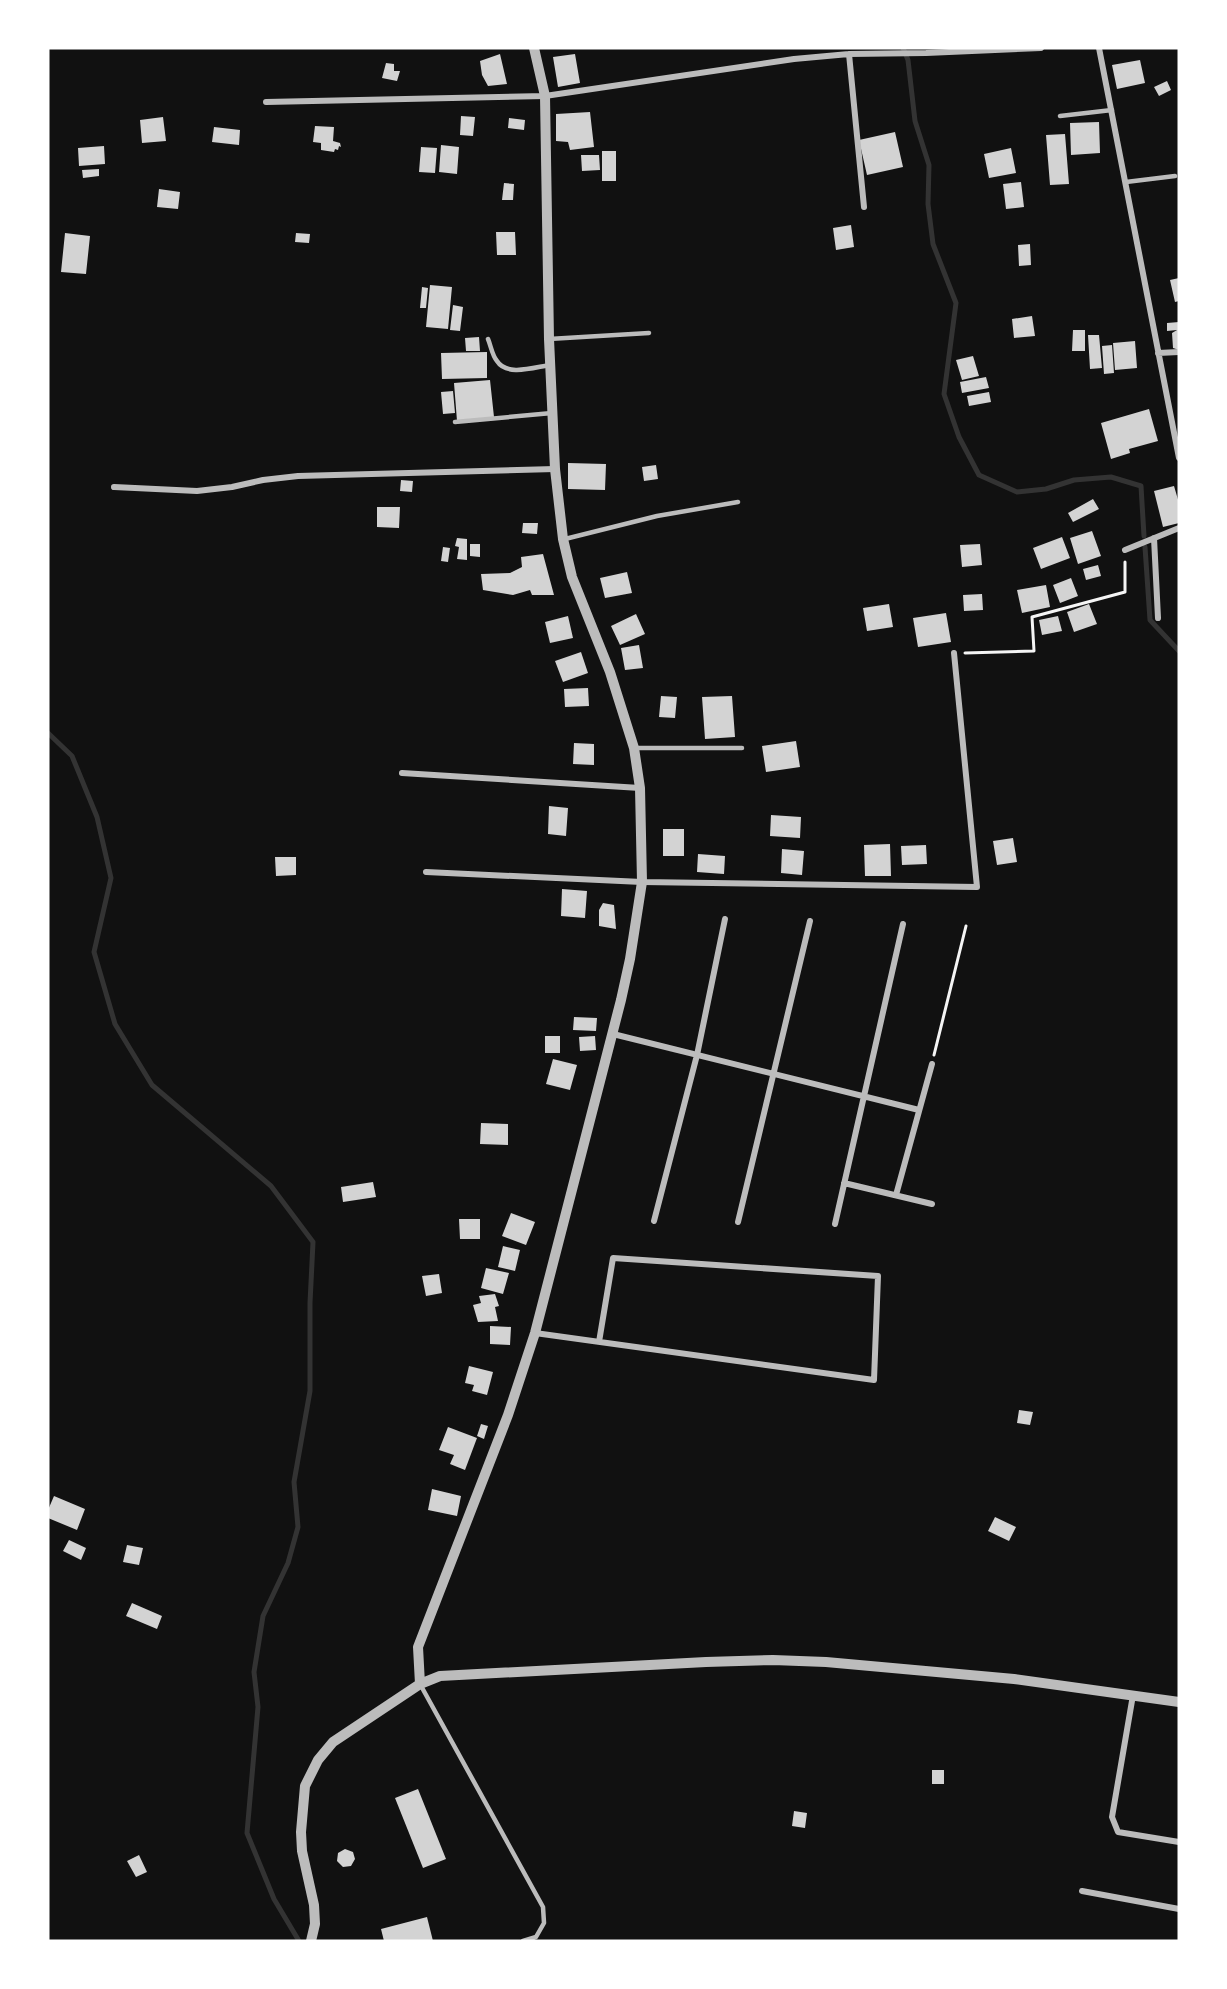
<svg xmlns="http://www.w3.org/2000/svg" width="1227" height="1989" viewBox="0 0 1227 1989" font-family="'Public Sans',sans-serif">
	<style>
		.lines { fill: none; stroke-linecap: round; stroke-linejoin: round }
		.stream { stroke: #333; stroke-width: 5 }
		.building { fill: #d3d3d3 }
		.path { stroke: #f5f5f5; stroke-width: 3 }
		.service { stroke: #bcbcbc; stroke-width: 4.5 }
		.minor { stroke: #bcbcbc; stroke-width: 6 }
		.tertiary { stroke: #bcbcbc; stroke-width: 10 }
	</style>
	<rect width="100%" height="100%" fill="#111"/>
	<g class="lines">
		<!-- stream -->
		<path class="stream" d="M903,48L908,60L915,121L929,165L928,204L933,244L956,303L944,394L959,437L979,475L1017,492L1046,489L1074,480L1111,477L1141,486L1144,536
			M1145,547L1150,620L1179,651
			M48,733L72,756L97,817L111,878L94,952L115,1024L152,1085L271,1186L313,1242L310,1303V1391L294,1482L298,1527L288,1563L263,1616L254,1672L258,1707L247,1833L274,1899L299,1941"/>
	</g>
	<!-- building -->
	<path class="building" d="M500,54L507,84L488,86L482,75L480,61Z
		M575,54L580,83L558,87L553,57Z
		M1140,60L1145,83L1117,89L1112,65Z
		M386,63L394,64V71H400L397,81L382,78Z
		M1167,81L1171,90L1159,96L1154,87Z
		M590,112L594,147L570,150L568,142L556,141V114Z
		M461,116L475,117L473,136L460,135Z
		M163,117L166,141L142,143L140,120Z
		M509,118L525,120L524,130L508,128Z
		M1099,122L1100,153L1071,155L1070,123Z
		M315,126L334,127L333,141L340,143L341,147L339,146L338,150L335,149L334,152L321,150V143L313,142Z
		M214,127L240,130L239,145L212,142Z
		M895,132L903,167L867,175L859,140Z
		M1065,134L1069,184L1050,185L1046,135Z
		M441,145L459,147L457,174L439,172Z
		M104,146L105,164L79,166L78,148Z
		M421,147L437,148L435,173L419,172Z
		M1011,148L1016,173L989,178L984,154Z
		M602,151H616V181H602Z
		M581,155H599L600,170L582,171Z
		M99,169V176L83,178L82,170Z
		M1021,182L1024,207L1006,209L1003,184Z
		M504,183L514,184L513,200H502Z
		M159,189L180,192L178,209L157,207Z
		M851,225L854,247L836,250L833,228Z
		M496,232H515L516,255H497Z
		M65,233L90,236L86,274L61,272Z
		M296,233L310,234L309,243L295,242Z
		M1030,244L1031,265L1019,266L1018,245Z
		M1179,278V301L1175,302L1170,280Z
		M430,285L452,287L448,329L426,327Z
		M422,287L428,288L426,308H420Z
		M453,305L463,307L460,331L450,330Z
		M1032,316L1035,336L1014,338L1012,319Z
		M1179,322V350L1173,348L1172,333L1177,330L1167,331V323Z
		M1073,330H1085V351H1072Z
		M1088,335H1099L1102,368L1090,369Z
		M479,337L480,351H466L465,338Z
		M1135,341L1137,368L1115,370L1113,343Z
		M1112,345L1114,373L1104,374L1102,346Z
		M487,352V378L442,379L441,353Z
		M973,356L979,376L962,380L956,360Z
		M986,377L989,388L962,393L960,382Z
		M490,380L494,417L457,421L454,383Z
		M453,391L455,413L443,414L441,392Z
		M989,392L991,402L969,406L967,396Z
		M1149,409L1158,441L1129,449L1130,453L1111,459L1101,423Z
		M568,463L606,464L605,490L568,489Z
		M656,465L658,479L644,481L642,467Z
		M401,480L413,481L412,492L400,491Z
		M1174,486L1179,503V523L1163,527L1154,491Z
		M1093,499L1099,509L1073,522L1068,513Z
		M377,507H400L399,528L377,527Z
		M523,523H538L537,534L522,533Z
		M1092,531L1101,556L1078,564L1070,538Z
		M1062,537L1070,558L1041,569L1033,548Z
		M457,538L467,539V560L457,559L459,547L455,546Z
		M470,544H480V557L470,556Z
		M980,544L982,565L962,567L960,545Z
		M443,547L450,548L448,562L441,561Z
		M543,554L554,595H532L530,590L513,595L483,590L481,574L510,573L522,567L521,557Z
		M1098,565L1101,576L1086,580L1083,569Z
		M627,572L632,593L605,598L600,578Z
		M1071,578L1078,596L1060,603L1053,585Z
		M1046,585L1050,607L1022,613L1017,590Z
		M982,594L983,610L964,611L963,595Z
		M889,604L893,627L867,631L863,608Z
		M1089,604L1097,624L1074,632L1067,612Z
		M946,613L951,642L918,647L913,618Z
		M636,614L645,634L620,645L611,626Z
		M568,616L573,638L550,643L545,622Z
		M1058,616L1062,631L1042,635L1039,620Z
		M639,645L643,668L625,670L621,648Z
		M581,652L588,673L563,682L555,661Z
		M588,688L589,706L565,707L564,689Z
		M661,696L677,697L675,718L659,717Z
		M732,696L735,737L705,739L702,697Z
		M796,741L800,767L766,772L762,746Z
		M574,743L594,744V765L573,764Z
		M549,806L568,808L566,836L548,834Z
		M771,815L801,817L800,838L770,836Z
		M663,829H684V856H663Z
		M1013,838L1017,862L997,865L993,841Z
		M890,844L891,876H865L864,845Z
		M926,845L927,864L902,865L901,846Z
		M782,849L804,851L802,875L781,873Z
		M698,854L725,856L724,874L697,872Z
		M275,857H296V875L276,876Z
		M562,889L587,891L585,918L561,916Z
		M603,903L614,905L616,929L599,926V910Z
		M574,1017L597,1018L596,1031L573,1030Z
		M545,1036H560V1053H545Z
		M595,1036L596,1050L580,1051L579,1037Z
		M553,1059L577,1065L570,1090L546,1084Z
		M481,1123L508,1124V1145L480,1144Z
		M373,1182L376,1197L343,1202L341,1187Z
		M511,1213L535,1222L526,1245L502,1236Z
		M459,1219H480V1239H460Z
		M503,1246L520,1250L515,1271L498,1267Z
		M486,1268L509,1273L503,1294L481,1288Z
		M439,1274L442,1293L426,1296L422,1276Z
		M495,1294L499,1306L495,1307L498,1321L478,1322L473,1305L481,1303L479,1296Z
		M490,1326L511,1327L510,1345L490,1344Z
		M469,1366L493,1372L487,1395L472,1391L474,1385L465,1383Z
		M1019,1410L1033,1412L1030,1425L1017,1423Z
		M481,1424L488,1426L484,1439L477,1436Z
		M448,1427L477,1438L465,1470L450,1464L454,1455L439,1450Z
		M432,1489L461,1496L457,1516L428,1510Z
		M54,1496L85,1509L77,1530L48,1518V1510Z
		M995,1517L1016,1527L1009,1541L988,1531Z
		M69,1540L86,1548L81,1560L63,1551Z
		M127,1545L143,1548L139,1565L123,1562Z
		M132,1603L162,1616L157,1629L126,1616Z
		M932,1770H944V1784H932Z
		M418,1789L446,1859L423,1868L395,1798Z
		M794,1811L807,1813L805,1828L792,1826Z
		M345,1849L353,1852L355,1859L351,1866L343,1867L337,1861L338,1853Z
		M139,1855L147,1872L136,1877L127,1861Z
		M427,1917L433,1941H384L381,1929Z"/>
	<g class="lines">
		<!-- path -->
		<path class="path" d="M965,653L1034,651L1032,617L1125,592V562
			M934,1055L966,926"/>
		<!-- service -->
		<path class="service" d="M1060,116L1112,110
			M1126,182L1175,176
			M488,339C491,346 492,355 497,361C507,377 535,367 550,365
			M549,339L649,333
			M455,422L552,413
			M565,539L657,516L738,502
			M634,748H742
			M420,1684L543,1907L544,1923L536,1937L523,1941"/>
		<!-- minor -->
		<path class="minor" d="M1099,48L1179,458
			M849,54L864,207
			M266,102L545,96L794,59L849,54L926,53L1041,48
			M1158,353L1179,352
			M114,487L197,491L232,487L263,480L298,476L555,469
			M1154,538L1158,618
			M1125,550L1179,528
			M402,773L640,788
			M426,872L642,882L977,887L954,653
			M613,1034L919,1110
			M844,1183L932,1204
			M896,1195L932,1064
			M654,1221L697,1055L725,919
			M738,1222L810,921
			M835,1224L903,924
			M535,1333L874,1380L878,1276L613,1258L599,1342
			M1133,1695L1112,1817L1118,1832L1179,1842
			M1082,1891L1179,1909"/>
		<!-- tertiary -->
		<path class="tertiary" d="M420,1684L418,1647L508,1415L535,1333L621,1000L630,959L642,882L640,788L634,748L610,672L572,577L563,539L555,469L549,339L545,96L534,48
			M311,1941L315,1924L314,1905L302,1851L301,1832L305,1786L318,1760L333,1742L420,1684L440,1676L706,1662L773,1660L826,1662L1014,1679L1179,1702"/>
	</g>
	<!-- border -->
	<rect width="1227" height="1989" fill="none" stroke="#ffffff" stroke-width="99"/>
</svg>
